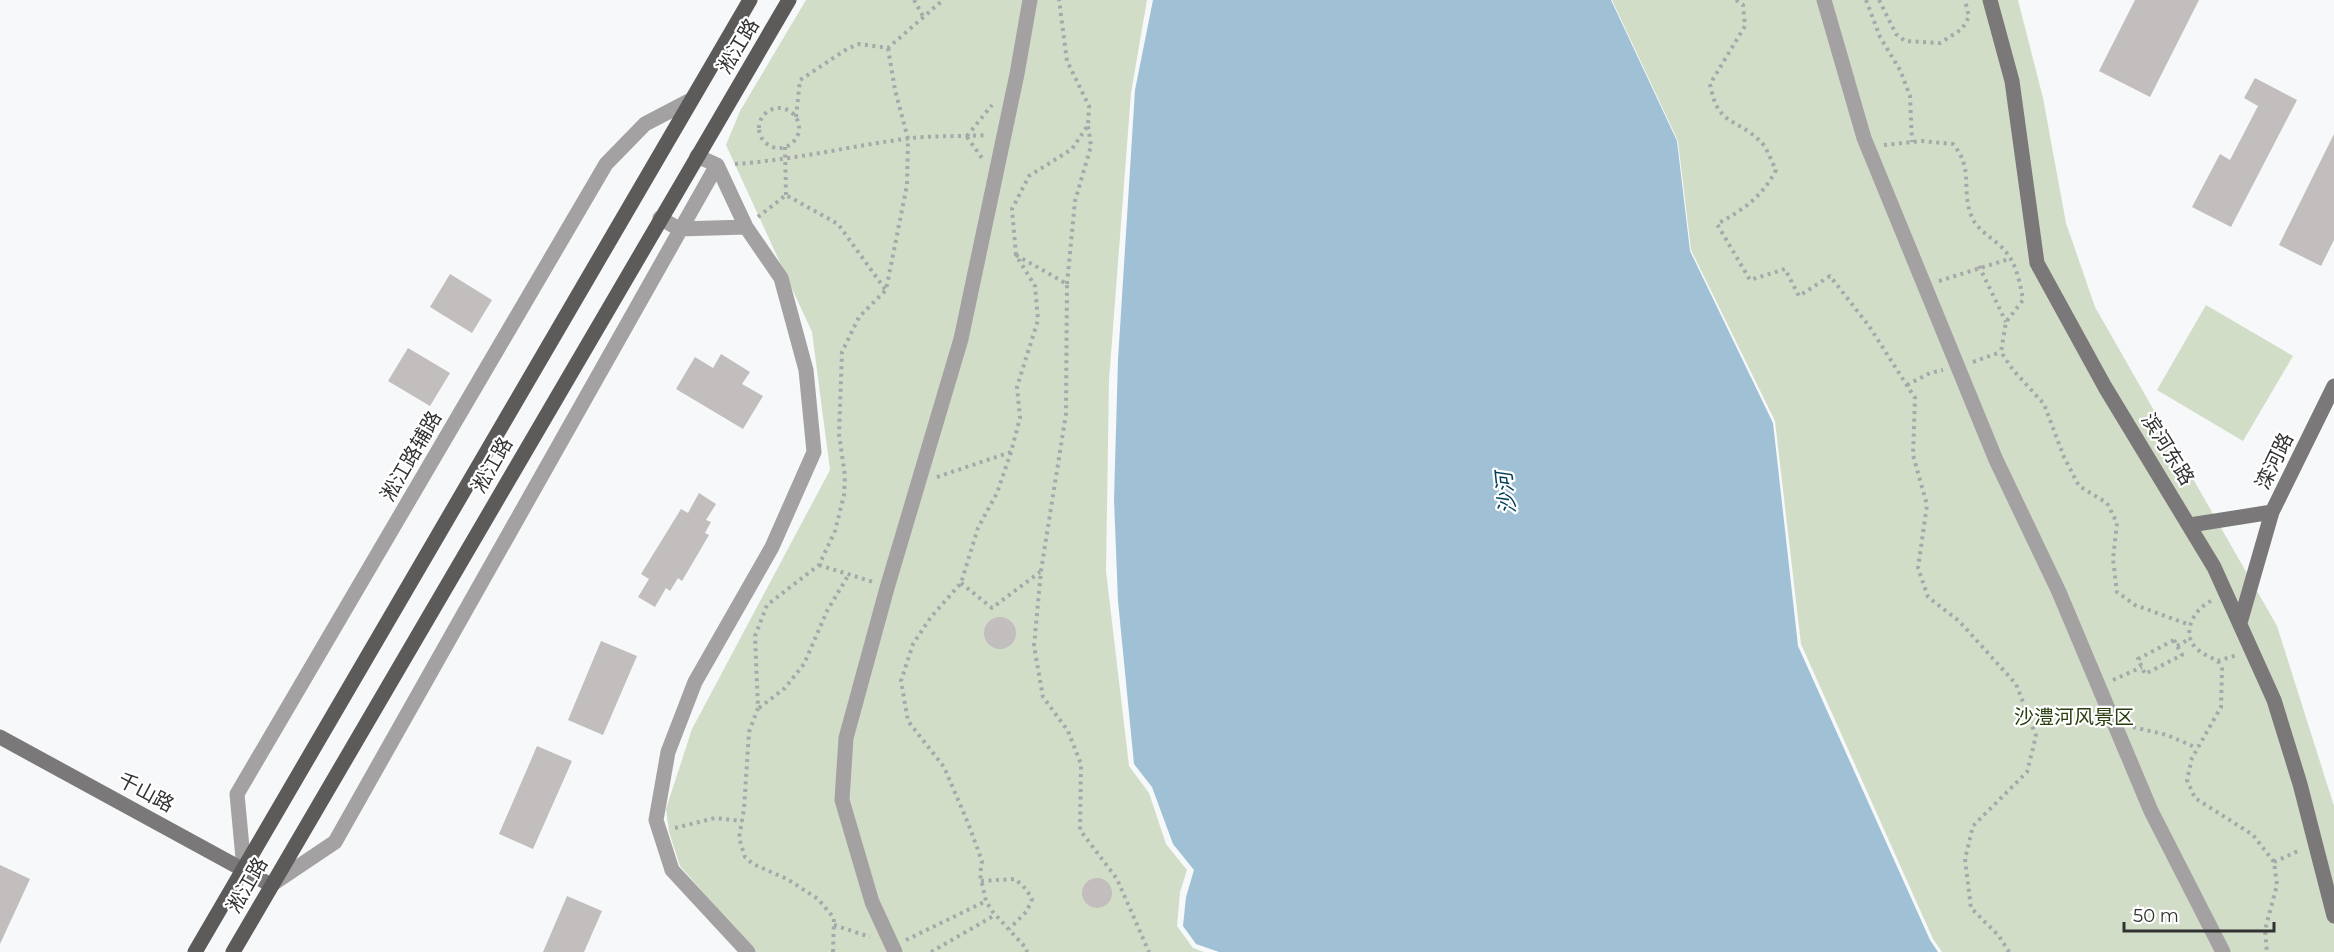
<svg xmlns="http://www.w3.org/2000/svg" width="2334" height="952" viewBox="0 0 2334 952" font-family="Montserrat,'Noto Sans SC',sans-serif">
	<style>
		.green { fill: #d2ddc8 }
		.water { fill: #a0c0d5 }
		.building { fill: #c1bebd }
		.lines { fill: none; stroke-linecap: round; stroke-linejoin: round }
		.path { stroke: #a7a8aa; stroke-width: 4; stroke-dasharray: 3 4.5; stroke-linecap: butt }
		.street { stroke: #a3a1a1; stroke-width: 15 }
		.secondary { stroke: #7a7878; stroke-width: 15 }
		.primary { stroke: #5d5b5a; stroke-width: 15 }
		.labels { text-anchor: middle; stroke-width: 4.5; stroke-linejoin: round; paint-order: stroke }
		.street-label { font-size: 20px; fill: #323233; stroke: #fff }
		.park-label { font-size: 20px; fill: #2a3e0e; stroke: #fff }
		.water-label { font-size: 21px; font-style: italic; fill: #003d5a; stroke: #fff }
	</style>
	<rect width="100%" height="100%" fill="#f6f8fa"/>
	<!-- green -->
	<path class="green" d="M806,0H1147L1131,93L1109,380L1106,571L1129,766L1149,793L1166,844L1187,870L1180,892L1177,926L1193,948L1204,952H755L680,866L669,832L666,809L692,729L830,470L812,332L726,145L740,111Z
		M1612,0H2018L2043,98L2066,223L2095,307L2277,626L2334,806V952H1942L1933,939L1801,644L1775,421L1691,250L1678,141Z
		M2206,305L2293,356L2243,441L2157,390Z"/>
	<!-- water -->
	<path class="water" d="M1153,0H1611L1677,141L1690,251L1773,423L1798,646L1930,940L1938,952H1219L1196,944L1183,926L1186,897L1194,870L1173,844L1152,787L1134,764L1118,601L1114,499L1118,360L1135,90Z"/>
	<!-- building -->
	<path class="building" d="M2135,0H2199L2150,97L2099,71Z
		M2255,78L2297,100L2231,227L2192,207L2220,154L2230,160L2258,106L2244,98Z
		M2334,134V240L2321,266L2279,245Z
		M450,274L492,300L472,333L430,307Z
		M408,348L450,373L430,406L388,381Z
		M721,354L750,372L742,384L763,396L743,429L676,389L695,357L713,368Z
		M699,493L716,504L706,520L711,522L705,533L709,535L682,581L678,578L670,591L666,588L655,607L638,597L649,579L641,574L681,509L688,513Z
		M984 633a16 16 0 1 1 32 0a16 16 0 1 1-32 0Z
		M601,641L637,656L603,735L568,720Z
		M537,746L572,761L533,849L499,834Z
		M0,865L30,879L0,944Z
		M1082 893a15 15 0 1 1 30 0a15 15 0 1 1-30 0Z
		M567,896L602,911L584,952H543Z"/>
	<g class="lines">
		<!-- path -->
		<path class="path" d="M914,0L923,16
			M1736,0L1743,5L1745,26L1710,84C1718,127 1734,116 1760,141C1767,147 1771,161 1776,170C1762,197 1743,210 1717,224L1750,280L1785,269L1799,296L1830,276L1869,326L1915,398L1913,455L1927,505L1918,568L1928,597L1959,621L2016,684L2036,736L2027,772L1973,826L1965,859L1971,908L1999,936L2009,952
			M1866,0L1880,37L1900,70L1910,96L1912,142
			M1879,0L1896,34L1905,41L1940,43L1962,29L1969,17L1965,0
			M759 128a20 20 0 1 1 40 0a20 20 0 1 1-40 0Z
			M796,117L800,80L847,49L859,44L888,48L943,0
			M967,136L992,105
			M967,137L982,158
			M1884,145L1922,141L1953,144C1974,169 1961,188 1971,215C1977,232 1996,239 2006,252C2017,266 2020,283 2023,300L2006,322L2001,352L2013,370L2044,404L2064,457L2079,486L2107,503L2117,523L2113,559L2117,592L2135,605L2190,625
			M785,147L786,195
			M735,164C792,160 847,147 904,139C931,135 959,137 987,135
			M758,217L786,195L838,224L885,289
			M1016,255L1067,284L1066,414L1041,571L1034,646L1043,697L1068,731L1081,764L1080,830L1117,879L1149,952
			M1979,266L2006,322
			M1939,281L2009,259
			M1067,284L1075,201L1091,146L1088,126
			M1973,362L2001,352
			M1907,385L1930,373L1943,370
			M1011,452L997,493L978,528L961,583L931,617L913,644L901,681L908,721L944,767L968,823L982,861L980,875L986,901L992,911L1026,948L1027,952
			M937,477L1011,452L1020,418L1017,387L1038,320L1035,286L1016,255L1012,209L1029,176L1072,149L1088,125L1089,106L1067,61L1059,0
			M819,565L873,582
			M961,583L992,608L1040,572
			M2211,601C2194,609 2180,634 2197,649C2202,654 2212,658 2218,661L2237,655
			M2174,640L2182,655L2145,674L2138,659Z
			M2177,646L2191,638
			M2218,661L2222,669L2221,707L2192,758L2187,780L2195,798L2253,835L2274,862L2277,885L2265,930L2267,952
			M2113,680L2142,667
			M759,708L785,688L804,664L827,611L849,574
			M2133,727L2167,735L2197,748
			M675,828L715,818L742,821
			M2274,862L2300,850
			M981,881L1015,879L1026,889L1032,899L1027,911L1009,929
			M834,925L870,937
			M906,940L986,901
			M833,952L834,918L818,899L787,879L753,864L745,857L739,838L744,809L749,732L758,708L755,636L767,605L819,565L835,531L844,495L845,476L839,434L842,352L859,317L886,290L907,185L908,139L895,90L888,48
			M931,952L995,915"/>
		<!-- street -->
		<path class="street" d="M1824,0L1864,138L1996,460L2059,592L2151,811L2223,952
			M697,156L717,165L746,227L781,278L806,370L814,452L772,547L695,682L668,752L656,820L672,870L748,952
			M660,218L679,229L746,227
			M244,869L237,794L606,164L645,124L689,101
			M271,885L335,842L717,165
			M895,952L872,902L842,800L846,738L887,588L961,339L1017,74L1030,0"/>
		<!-- secondary -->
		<path class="secondary" d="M1990,0L2012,81L2037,263L2105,387L2214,567L2274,700L2300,784L2334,916
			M2190,525L2272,512L2334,386
			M2240,623L2272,512
			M0,737L271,885"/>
		<!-- primary -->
		<path class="primary" d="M195,952L750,0
			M233,952L789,0"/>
	</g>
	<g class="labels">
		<!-- street labels -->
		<g class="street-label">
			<text transform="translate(738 46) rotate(-59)" y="7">淞江路</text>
			<text transform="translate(2168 449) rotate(58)" y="7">滨河东路</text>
			<text transform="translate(411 456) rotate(-60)" y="7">淞江路辅路</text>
			<text transform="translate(2274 461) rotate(-64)" y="7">滦河路</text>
			<text transform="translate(492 465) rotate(-60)" y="7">淞江路</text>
			<text transform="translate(146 792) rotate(28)" y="7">千山路</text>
			<text transform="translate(247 885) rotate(-60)" y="7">淞江路</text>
		</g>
		<!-- park labels -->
		<g class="park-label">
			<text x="2074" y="724">沙澧河风景区</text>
		</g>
		<!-- water labels -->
		<g class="water-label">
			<text transform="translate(1506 493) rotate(-96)" y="7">沙河</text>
		</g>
	</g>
	<!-- scale -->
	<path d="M2124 922v9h150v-9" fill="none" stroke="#323233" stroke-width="3"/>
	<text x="2133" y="922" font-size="18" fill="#323233" stroke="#ffffff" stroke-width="4.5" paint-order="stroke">50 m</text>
</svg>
